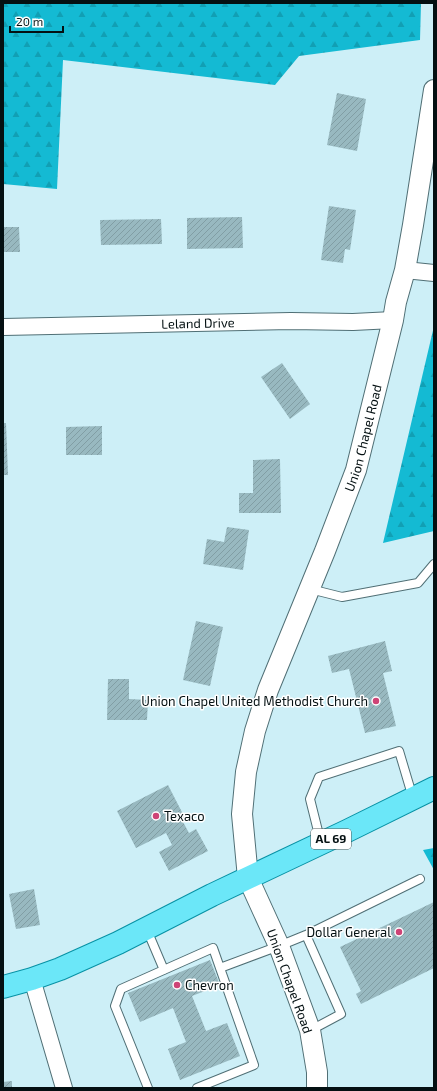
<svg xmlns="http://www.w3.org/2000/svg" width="437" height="1091" viewBox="0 0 437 1091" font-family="'Exo 2',sans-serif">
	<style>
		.forest { fill: url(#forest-firs) }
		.building { fill: url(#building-hatch) }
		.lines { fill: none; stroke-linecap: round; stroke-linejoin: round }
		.service-casing { stroke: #506f75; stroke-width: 10 }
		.minor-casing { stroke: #506f75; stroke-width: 18 }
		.tertiary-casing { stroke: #506f75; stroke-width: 22 }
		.primary-casing { stroke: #0791a4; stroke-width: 24 }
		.service { stroke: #fff; stroke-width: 8 }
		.minor { stroke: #fff; stroke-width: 16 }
		.tertiary { stroke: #fff; stroke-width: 20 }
		.primary { stroke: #6be7f8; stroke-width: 22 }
		.poi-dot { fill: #ce4376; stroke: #fff; stroke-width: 1.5 }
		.labels { text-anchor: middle; stroke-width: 3; stroke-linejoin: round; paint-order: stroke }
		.shield { fill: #fff; stroke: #4f5859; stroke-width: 1 }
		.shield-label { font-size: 12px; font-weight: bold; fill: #041012 }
		.street-label { font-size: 13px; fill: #041012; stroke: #fff }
		.poi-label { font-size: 13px; fill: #041012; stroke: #fff; text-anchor: end }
	</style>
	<defs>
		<pattern id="forest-firs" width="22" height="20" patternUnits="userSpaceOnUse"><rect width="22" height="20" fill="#14bad3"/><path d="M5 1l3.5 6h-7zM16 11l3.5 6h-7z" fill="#119fb4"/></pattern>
		<pattern id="building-hatch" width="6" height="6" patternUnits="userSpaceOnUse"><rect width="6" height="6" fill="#98b9c0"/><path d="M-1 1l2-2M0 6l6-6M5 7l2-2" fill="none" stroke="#819ea4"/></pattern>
	</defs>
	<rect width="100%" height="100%" fill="#cdeff7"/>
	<!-- forest -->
	<path class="forest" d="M3,3H421L420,40L299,56L275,85L63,60L57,189L3,184Z
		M434,326V531L383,543Z
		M434,848V870L423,850Z"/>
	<!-- building -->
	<path class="building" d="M337,93L366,99L357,151L327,145Z
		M329,206L356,210L350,250L345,249L343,263L321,260Z
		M242,217L243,248L187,249V218Z
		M161,219L162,244L101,245L100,220Z
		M3,227H19L20,252H3Z
		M282,363L310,404L290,419L261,377Z
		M3,423H6L8,475H3Z
		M102,426V455H66V427Z
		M280,459L281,513H239V493H253V460Z
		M227,527L249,530L243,570L203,564L207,539L224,542Z
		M196,621L223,627L210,686L183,680Z
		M385,641L392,671L383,673L396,726L365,733L349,669L332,673L328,656Z
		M108,679H129V699L148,700L147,720H107Z
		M168,785L185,818L182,820L189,833L196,829L208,851L169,871L159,852L172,845L166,833L136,848L117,811Z
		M34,889L40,925L16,929L9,894Z
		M434,902V968L361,1004L356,994L361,991L340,947Z
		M210,960L220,985L192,996L206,1031L227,1023L240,1056L180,1080L168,1049L186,1042L173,1008L140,1022L128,993Z
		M12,1081V1088H3V1082Z"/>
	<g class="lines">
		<!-- service casing -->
		<g class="service-casing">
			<path id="service" d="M310,589L342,597L418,583L434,564
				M321,843L310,799L319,777L399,751L413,798
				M147,930L164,970
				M306,935L341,1014L311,1030
				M220,968L279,946L306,935L420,879
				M148,1088L115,1006L121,989L213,948L254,1065L197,1088"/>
		</g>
		<!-- minor casing -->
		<g class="minor-casing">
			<g id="minor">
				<path d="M405,270L434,273"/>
				<path id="s1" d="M3,327L291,321L353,322L393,320"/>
				<path d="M32,979L64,1088"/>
			</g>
		</g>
		<!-- tertiary casing -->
		<g class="tertiary-casing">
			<g id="tertiary">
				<path id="s2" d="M317,1088V1072L310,1030L279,946L248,878L242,814L246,772L255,731L268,690L325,551L356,470L393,320L396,302L405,270L413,225L434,90"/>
			</g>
		</g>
		<!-- primary casing -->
		<g class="primary-casing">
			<path id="primary" d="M3,987L32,979L60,969L118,943L212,895L347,831L434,788"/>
		</g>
		<!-- service -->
		<use href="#service" class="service"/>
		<!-- minor -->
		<use href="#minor" class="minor"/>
		<!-- tertiary -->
		<use href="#tertiary" class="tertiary"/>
		<!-- primary -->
		<use href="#primary" class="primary"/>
	</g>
	<!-- markers -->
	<g class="poi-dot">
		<circle cx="376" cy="701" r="4"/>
		<circle cx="156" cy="816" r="4"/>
		<circle cx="399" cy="932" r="4"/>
		<circle cx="177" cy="985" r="4"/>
	</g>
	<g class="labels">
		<!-- shield labels -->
		<rect class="shield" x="311" y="829" width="40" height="20" rx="3"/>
		<g class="shield-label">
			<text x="331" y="843">AL 69</text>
		</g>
		<!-- street labels -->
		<g class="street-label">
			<text dy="5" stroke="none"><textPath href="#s1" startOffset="195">Leland Drive</textPath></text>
			<text dy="5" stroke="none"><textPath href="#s2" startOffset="684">Union Chapel Road</textPath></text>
			<text transform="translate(290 981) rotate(70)" y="5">Union Chapel Road</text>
		</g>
		<!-- poi labels -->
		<g class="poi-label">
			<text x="368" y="706">Union Chapel United Methodist Church</text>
			<text x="164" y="821" text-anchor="start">Texaco</text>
			<text x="391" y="937">Dollar General</text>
			<text x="185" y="990" text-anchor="start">Chevron</text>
		</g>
	</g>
	<!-- border -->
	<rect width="437" height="1091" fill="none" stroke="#041012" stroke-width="8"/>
	<!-- scale -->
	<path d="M10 26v6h53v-6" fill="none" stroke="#041012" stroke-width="2"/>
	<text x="16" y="26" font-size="12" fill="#041012" stroke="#ffffff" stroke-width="3" paint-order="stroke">20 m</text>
</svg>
